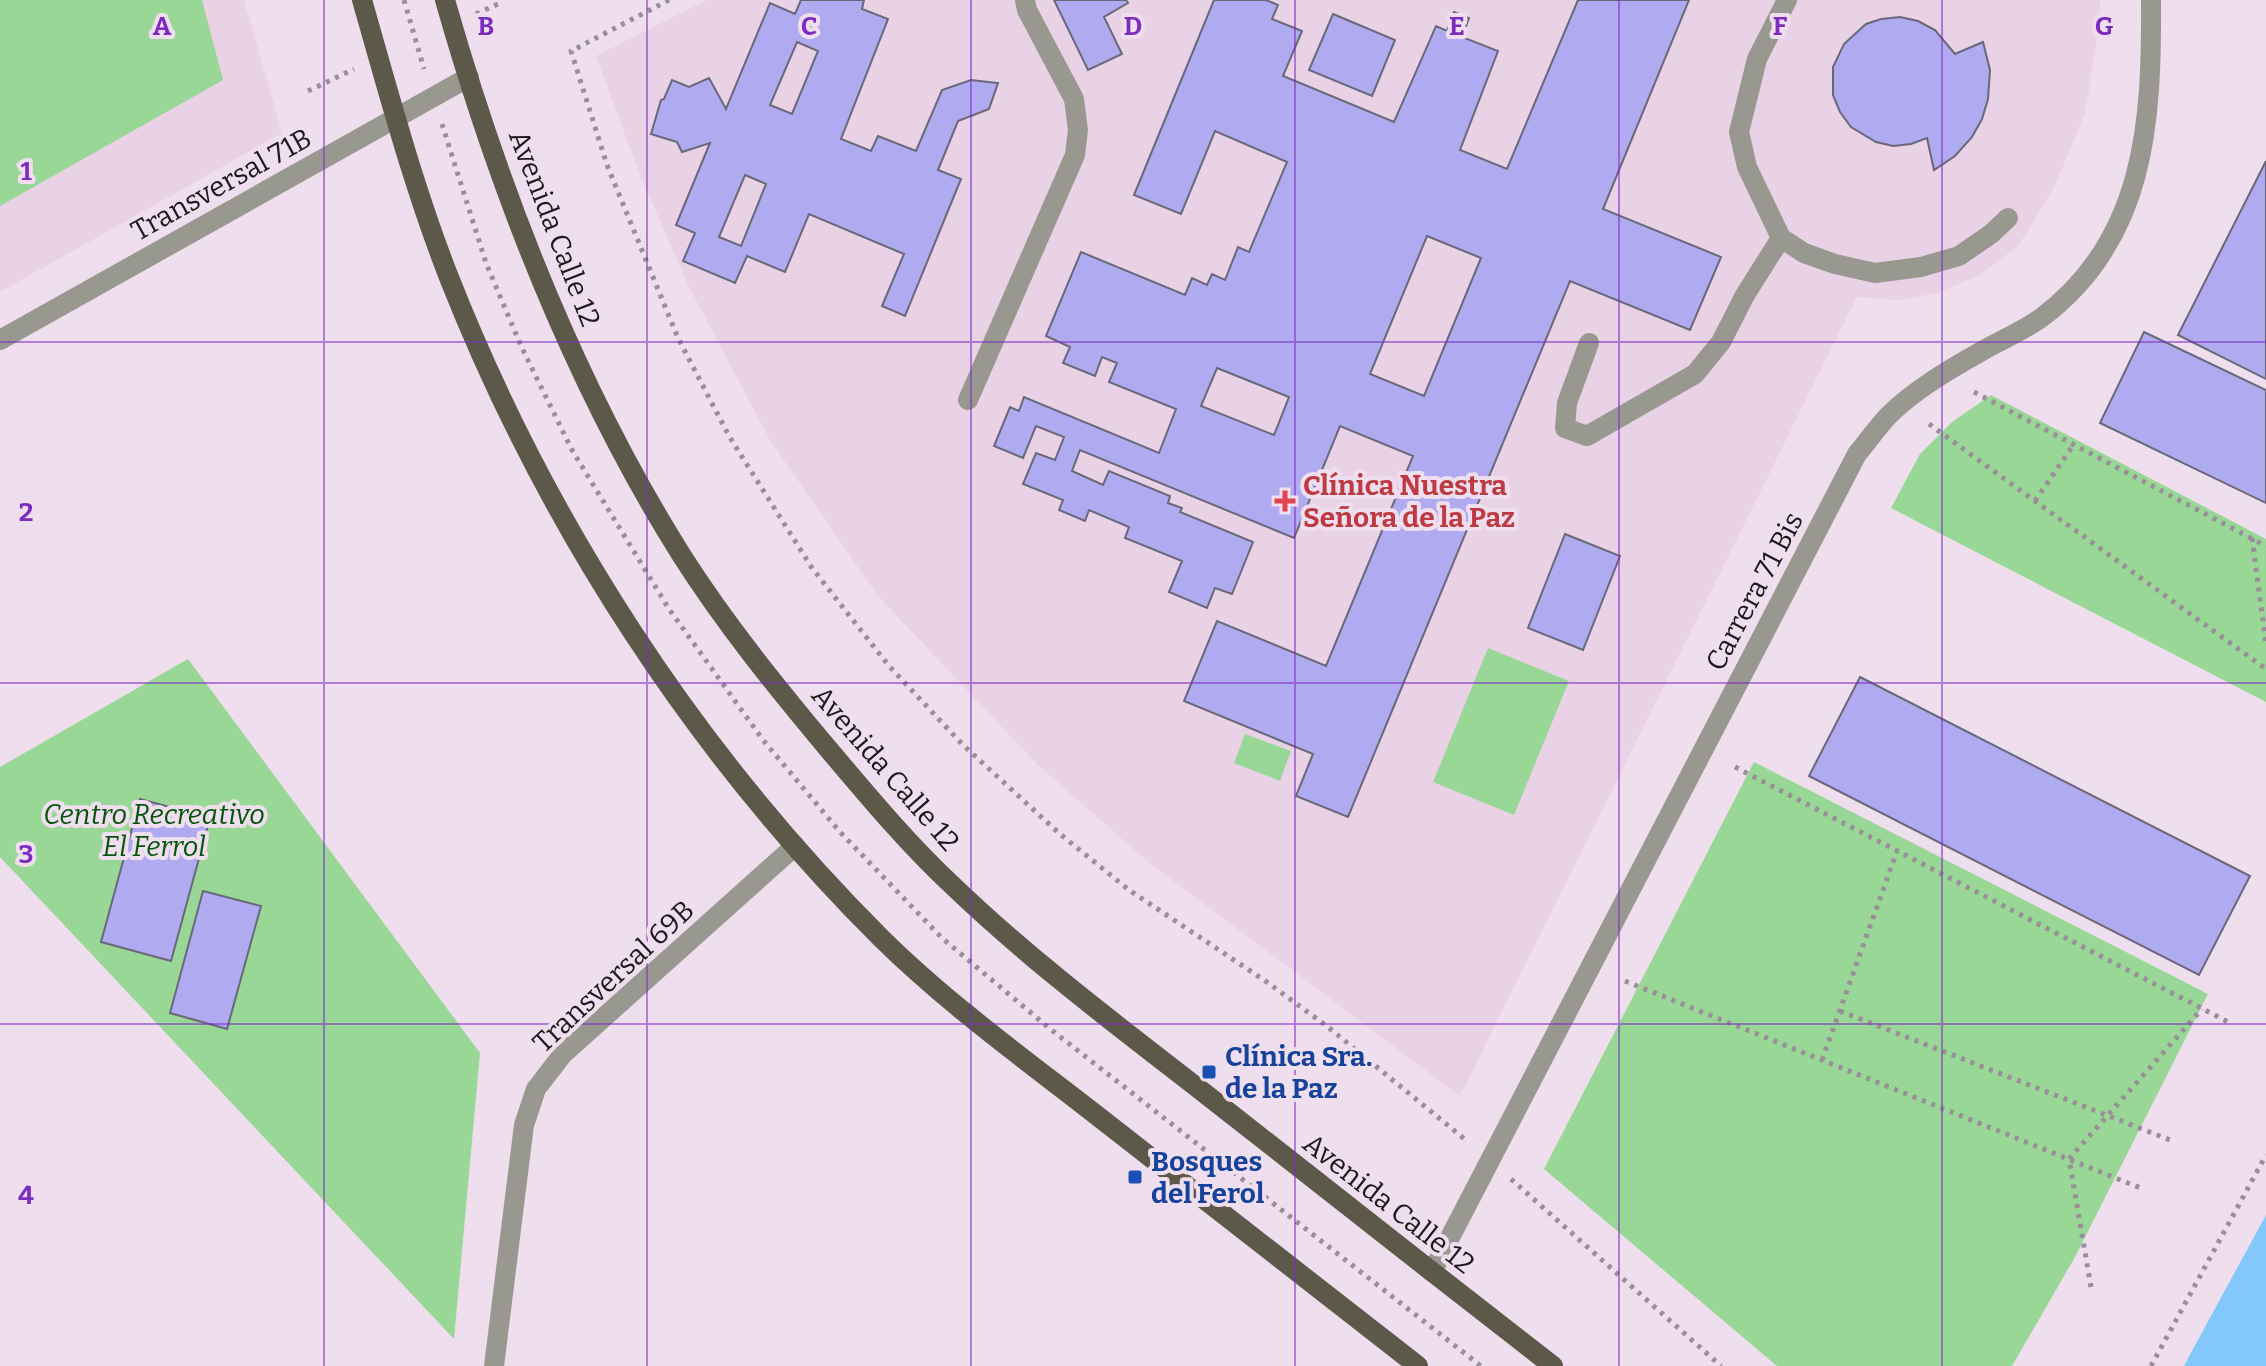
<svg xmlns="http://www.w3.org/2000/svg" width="2266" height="1366" viewBox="0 0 2266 1366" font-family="Bitter,serif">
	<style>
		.built { fill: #e9d2e6 }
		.green { fill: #98d795 }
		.water { fill: #82c8fa }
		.building { fill: #b0aaf1; stroke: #696879; stroke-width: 2; fill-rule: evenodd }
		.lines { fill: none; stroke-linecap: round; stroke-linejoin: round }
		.path { stroke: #9a8e99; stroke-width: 5; stroke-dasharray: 4 6; stroke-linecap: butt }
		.minor { stroke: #999890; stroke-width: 20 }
		.major { stroke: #5c594b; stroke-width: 20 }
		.grid { fill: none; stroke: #7b2cbf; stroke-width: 2; stroke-opacity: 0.55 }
		.health-dot { fill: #e0444e; stroke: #efdeed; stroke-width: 3 }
		.transit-dot { fill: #1a4fb4; stroke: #efdeed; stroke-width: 3 }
		.labels { text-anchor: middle; stroke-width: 8; stroke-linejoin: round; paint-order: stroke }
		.street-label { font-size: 28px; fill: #1d181d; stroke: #efdeed }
		.health-label { font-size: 28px; font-weight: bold; fill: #be3a42; stroke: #efdeed; text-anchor: start }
		.park-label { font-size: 28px; font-style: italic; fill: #07550c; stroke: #efdeed }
		.transit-label { font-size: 28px; font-weight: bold; fill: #164399; stroke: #efdeed; text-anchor: start }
		.grid-label { font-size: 26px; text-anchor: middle; font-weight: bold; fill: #7b2cbf; stroke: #efdeed; stroke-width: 8; stroke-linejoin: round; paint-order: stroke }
	</style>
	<rect width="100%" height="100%" fill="#efdeed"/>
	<!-- built -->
	<path class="built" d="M0,0H244L282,133L0,292Z
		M707,0H2100V22L2085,113L2054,188L2018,246L1980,275L1937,293L1898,300L1857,297L1460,1096L1147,861L1037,764L878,596L770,440L688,285L641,177L596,56Z"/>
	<!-- green -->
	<path class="green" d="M0,0H202L223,80L0,206Z
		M1991,395L2266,539V702L1891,508L1920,454L1952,422Z
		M1488,648L1569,681L1514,815L1433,782Z
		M188,659L480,1053L454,1339L0,857V767Z
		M1245,734L1291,751L1280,781L1234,763Z
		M1754,762L2208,994L2075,1257L2012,1366H1777L1544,1169Z"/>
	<!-- water -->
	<path class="water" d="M2266,1215V1366H2184L2193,1349Z"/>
	<!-- building -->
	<path class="building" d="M801,0H864L862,9L888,19L841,139L871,151L878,136L916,151L942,90L971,80L998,83L989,109L958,121L938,170L961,179L905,316L882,306L904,254L809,214L785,272L747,256L735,283L683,261L695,233L676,225L710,143L682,152L677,142L651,134L661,100L664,99L672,80L689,87L709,78L726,109L770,3L795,14ZM797,42L818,51L792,114L770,105ZM745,175L766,184L741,246L719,237Z
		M1054,0H1126L1128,3L1104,17L1122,54L1088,70Z
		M1214,0H1266L1278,5L1272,19L1302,31L1283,76L1394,122L1436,26L1447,31L1454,12L1469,18L1462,37L1498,51L1460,150L1507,169L1578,0H1689L1603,209L1721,257L1690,330L1570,281L1348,817L1296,796L1313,754L1184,701L1217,621L1326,666L1413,456L1340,426L1294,538L1080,450L1072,471L1103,485L1109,471L1170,496L1168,503L1182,508L1180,512L1253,542L1232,594L1215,588L1207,608L1169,592L1182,561L1125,538L1129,527L1089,510L1085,521L1059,510L1063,500L1023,484L1036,453L1055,460L1064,437L1036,426L1023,458L994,446L1010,407L1019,411L1024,397L1159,453L1176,409L1109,382L1117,363L1102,357L1095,376L1063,363L1070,347L1046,336L1081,252L1185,295L1192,278L1207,285L1212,274L1225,280L1238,247L1249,252L1287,162L1215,131L1181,214L1134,195ZM1427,236L1481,258L1424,396L1370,374ZM1217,368L1289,397L1274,435L1201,406Z
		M1333,14L1395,40L1372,96L1309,70Z
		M1900,17L1918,21L1935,30L1955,54L1983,42L1990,70L1988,99L1982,119L1972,137L1955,156L1934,170L1927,138L1911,144L1893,146L1876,142L1851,127L1840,112L1833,95V67L1844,44L1866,24L1881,19Z
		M2266,161V379L2178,335Z
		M2144,332L2266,390V503L2100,423Z
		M1565,534L1620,556L1583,650L1528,628Z
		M1860,677L2250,876L2199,975L1809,776Z
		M140,799L210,818L171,961L101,942Z
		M203,891L261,906L227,1029L170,1013Z"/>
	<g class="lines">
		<!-- path -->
		<path class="path" d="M404,0L424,69
			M669,0L571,51L607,165L678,338L729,436L812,568L889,666L963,745L1060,834L1129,890L1264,980L1328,1027L1467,1141
			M476,14L500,3
			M308,91L354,69
			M442,124L486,263L521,346L572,450L669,609L763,740L840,832L942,938L1049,1028L1481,1366
			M1974,392L2266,546
			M1929,424L2266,669
			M2035,501L2074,444
			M2252,538L2266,644
			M1735,767L2232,1024
			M1625,981L2143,1189
			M1840,1011L2170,1140
			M1822,1060L1897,851
			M1511,1179L1721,1366
			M2091,1287L2069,1159L2202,1009
			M2151,1366L2266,1155"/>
		<!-- minor -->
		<path class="minor" d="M1787,0L1757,59L1739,132L1747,167L1781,238L1804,253L1835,264L1875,273L1921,267L1959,256L1991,234L2008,218
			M0,340L469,77
			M1589,343L1567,403L1565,428L1587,436L1695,374L1721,342L1745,295L1781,238
			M968,400L1075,155L1078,130L1074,99L1027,10L1025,0
			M1432,1272L1857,454C1867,442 1877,428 1888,416C1914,390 1950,369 1982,351C2001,340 2023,331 2041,318C2146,240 2152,121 2151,0
			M494,1366L524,1125L536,1089L563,1054L795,846"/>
		<!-- major -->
		<path class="major" d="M362,0C389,94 414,189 450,280C547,525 695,753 882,939C947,1003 1023,1058 1095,1114C1202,1198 1310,1282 1418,1366
			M445,0C500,193 575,386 682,556C726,625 778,689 830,751C869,797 908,844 952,885C1030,960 1118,1026 1203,1092C1320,1184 1436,1275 1553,1366"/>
	</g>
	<!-- grid -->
	<path class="grid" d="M324,0V1366M647,0V1366M971,0V1366M1295,0V1366M1619,0V1366M1942,0V1366M0,342H2266M0,683H2266M0,1024H2266"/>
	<!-- markers -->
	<path class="health-dot" d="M1281 489h8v8h8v8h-8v8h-8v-8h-8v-8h8z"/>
	<g class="transit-dot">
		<rect x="1201" y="1064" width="16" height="16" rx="4"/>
		<rect x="1127" y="1169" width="16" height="16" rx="4"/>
	</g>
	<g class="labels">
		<!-- street labels -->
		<g class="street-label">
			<text transform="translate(221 184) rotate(-29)" y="10">Transversal 71B</text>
			<text transform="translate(555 228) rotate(69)" y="10">Avenida Calle 12</text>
			<text transform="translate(1754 591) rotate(-62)" y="10">Carrera 71 Bis</text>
			<text transform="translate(886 768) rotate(49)" y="10">Avenida Calle 12</text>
			<text transform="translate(613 976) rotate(-43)" y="10">Transversal 69B</text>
			<text transform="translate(1389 1203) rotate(38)" y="10">Avenida Calle 12</text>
		</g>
		<!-- health labels -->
		<g class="health-label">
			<text x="1303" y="495">Clínica Nuestra<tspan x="1303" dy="32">Señora de la Paz</tspan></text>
		</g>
		<!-- park labels -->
		<g class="park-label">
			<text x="154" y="824">Centro Recreativo<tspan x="154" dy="32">El Ferrol</tspan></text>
		</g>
		<!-- transit labels -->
		<g class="transit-label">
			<text x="1225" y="1066">Clínica Sra.<tspan x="1225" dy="32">de la Paz</tspan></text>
			<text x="1151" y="1171">Bosques<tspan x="1151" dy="32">del Ferol</tspan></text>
		</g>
	</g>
	<g class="grid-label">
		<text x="162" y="35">A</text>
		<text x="486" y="35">B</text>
		<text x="809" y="35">C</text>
		<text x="1133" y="35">D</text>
		<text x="1457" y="35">E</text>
		<text x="1780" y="35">F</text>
		<text x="2104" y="35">G</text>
		<text x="26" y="180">1</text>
		<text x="26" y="521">2</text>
		<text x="26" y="863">3</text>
		<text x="26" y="1204">4</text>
	</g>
</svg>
